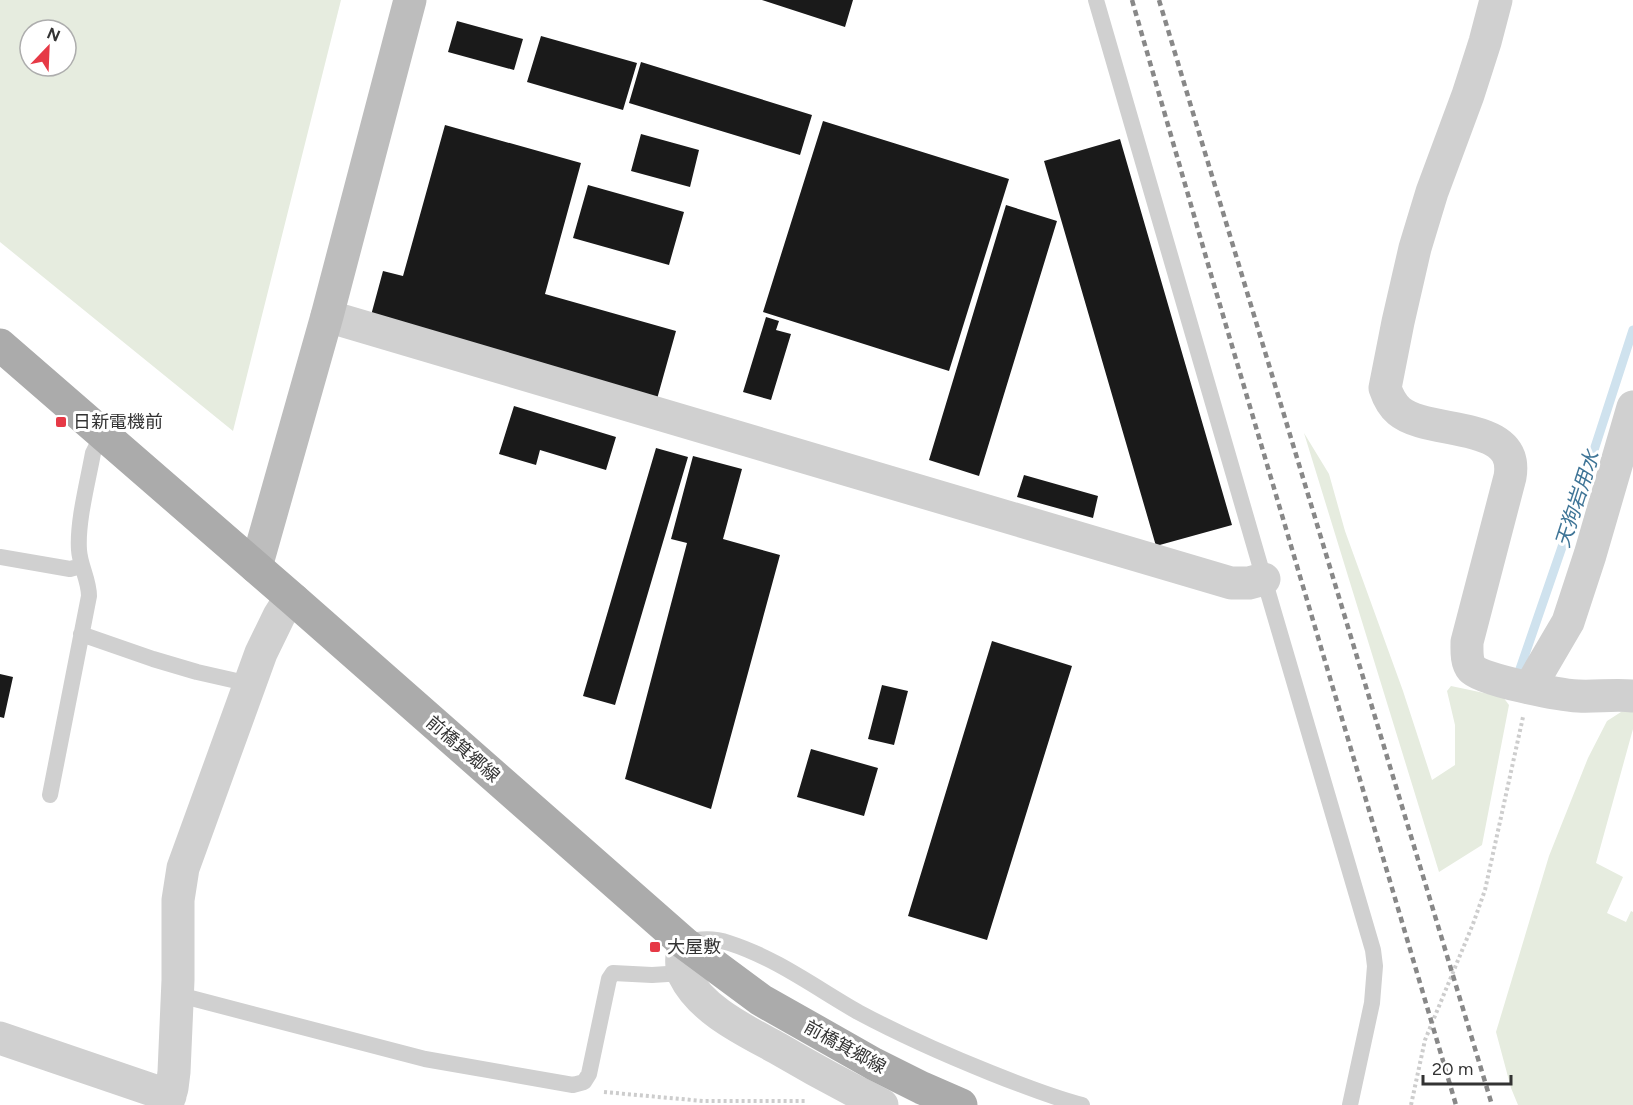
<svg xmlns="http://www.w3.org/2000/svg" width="1633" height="1105" viewBox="0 0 1633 1105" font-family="Figtree,'Noto Sans JP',sans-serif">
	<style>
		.green { fill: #e6ecdf; fill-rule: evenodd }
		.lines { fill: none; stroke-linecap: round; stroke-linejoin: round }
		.stream { stroke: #cfe2ee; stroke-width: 9 }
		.building { fill: #1a1a1a }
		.path { stroke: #cdcdcd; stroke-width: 4; stroke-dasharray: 3 3; stroke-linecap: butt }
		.lane { stroke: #d0d0d0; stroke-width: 16 }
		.street { stroke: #d0d0d0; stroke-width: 33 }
		.secondary { stroke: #bdbdbd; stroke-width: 33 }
		.primary { stroke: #ababab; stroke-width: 33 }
		.rail { stroke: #888; stroke-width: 4.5; stroke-dasharray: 6 4.5; stroke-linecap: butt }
		.poi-dot { fill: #e63946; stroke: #fff; stroke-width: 2 }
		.labels { text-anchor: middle; stroke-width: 6; stroke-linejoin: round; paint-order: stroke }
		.poi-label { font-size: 18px; fill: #333; stroke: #fff; text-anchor: start }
		.street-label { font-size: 18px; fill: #333; stroke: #fff }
		.water-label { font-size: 20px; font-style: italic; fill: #3f7597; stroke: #fff }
	</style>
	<rect width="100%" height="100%" fill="#fff"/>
	<!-- green -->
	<path class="green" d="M0,0H341L233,431L0,242ZM30,30H66V66H30Z
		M1304,433L1329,474L1345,531L1403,691L1432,780L1455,765V725L1447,691L1451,686L1503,697L1509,705L1482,845L1439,872Z
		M1633,710V729L1596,863L1623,877L1607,913L1626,922L1631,911L1633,912V1105H1518L1511,1088L1496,1032L1549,856L1588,758L1607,721L1621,712Z"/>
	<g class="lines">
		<!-- stream -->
		<path class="stream" d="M1520,669L1572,518L1633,330"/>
	</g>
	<!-- building -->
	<path class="building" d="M762,0H853L845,27Z
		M457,21L523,39L514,70L448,52Z
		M541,36L637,63L623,110L527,82Z
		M641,62L812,115L800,155L629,103Z
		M823,121L1009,179L949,371L763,312Z
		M445,125L581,163L545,294L676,331L657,399L370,319L383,271L403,276Z
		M641,134L699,150L690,187L631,171Z
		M1120,139L1232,525L1156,546L1044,161Z
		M588,185L684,212L669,265L573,238Z
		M1006,205L1057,221L979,476L929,460Z
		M766,317L779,321L776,330L791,334L771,400L743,392Z
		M514,406L616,437L606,470L540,450L536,465L499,454Z
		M656,448L688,457L615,705L583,696Z
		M693,456L742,469L723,539L780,555L711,809L625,779L687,543L671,539Z
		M1024,475L1098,496L1093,518L1017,497Z
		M992,641L1072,666L987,940L908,916Z
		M0,674L13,677L4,718L0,717Z
		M882,685L908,691L894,745L868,739Z
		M811,749L878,768L864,816L797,797Z"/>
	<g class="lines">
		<!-- path -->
		<path class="path" d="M604,1092L703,1101H806
			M1411,1105L1425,1040L1473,924L1485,890L1523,717"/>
		<!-- lane -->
		<path class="lane" d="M1096,0L1264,579L1373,950L1375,966L1372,1003L1350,1105
			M0,557L70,569L81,566
			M81,634L153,659L197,672L250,684
			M50,795L89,596C89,580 80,566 79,550C77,522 88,481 93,453L96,447L106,437
			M685,943C700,938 714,938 729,943C776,958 816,988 858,1012C901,1035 946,1055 991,1073C1021,1085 1051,1097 1082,1105
			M177,998H191L425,1059L573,1085L584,1082L589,1074L609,979L613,973L652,975L683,973"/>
		<!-- street -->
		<path class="street" d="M1496,0L1485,42L1468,95L1432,192L1415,248L1398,322L1385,388C1388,397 1392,405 1399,411C1428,436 1520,419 1510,477L1467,642C1467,650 1466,662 1472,669C1481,680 1560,695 1578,696C1596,697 1615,694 1633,696
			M327,316L1231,583H1249L1264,579
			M1530,687L1568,622L1590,555L1633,407
			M684,943C682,954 680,965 684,975C701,1010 744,1030 777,1048C811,1068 846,1087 882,1105
			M0,1038L170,1096
			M167,1105L172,1088L174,1072L178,980V900L183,868L261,653L279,616L284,608L294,600"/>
		<!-- secondary -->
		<path class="secondary" d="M256,567L327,316L410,0"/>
		<!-- primary -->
		<path class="primary" d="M0,345L294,600L684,943L761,1000L874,1064L922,1088L961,1105"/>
		<!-- rail -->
		<path class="rail" d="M1132,0L1212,278L1456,1105
			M1159,0L1492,1105"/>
	</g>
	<!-- markers -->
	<g class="poi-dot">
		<rect x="55" y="416" width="12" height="12" rx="3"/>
		<rect x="649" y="941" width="12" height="12" rx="3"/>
	</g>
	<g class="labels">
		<!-- poi labels -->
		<g class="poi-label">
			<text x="73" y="428">日新電機前</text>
			<text x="667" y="953">大屋敷</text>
		</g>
		<!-- street labels -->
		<g class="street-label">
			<text transform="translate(463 749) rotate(41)" y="6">前橋箕郷線</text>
			<text transform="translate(845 1047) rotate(29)" y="6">前橋箕郷線</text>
		</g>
		<!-- water labels -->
		<g class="water-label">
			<text transform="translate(1577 499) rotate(-72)" y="7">天狗岩用水</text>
		</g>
	</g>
	<!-- north arrow -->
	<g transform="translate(48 48) rotate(23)"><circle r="28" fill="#ffffff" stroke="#adadad" stroke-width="1.5"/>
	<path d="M0-4.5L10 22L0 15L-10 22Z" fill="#e63946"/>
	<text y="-9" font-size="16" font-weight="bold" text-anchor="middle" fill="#333333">N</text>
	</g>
	<!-- scale -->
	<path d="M1423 1075v9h88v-9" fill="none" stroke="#333333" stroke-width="3"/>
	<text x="1432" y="1075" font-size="18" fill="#333333" stroke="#ffffff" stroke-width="4.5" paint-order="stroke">20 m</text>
</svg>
